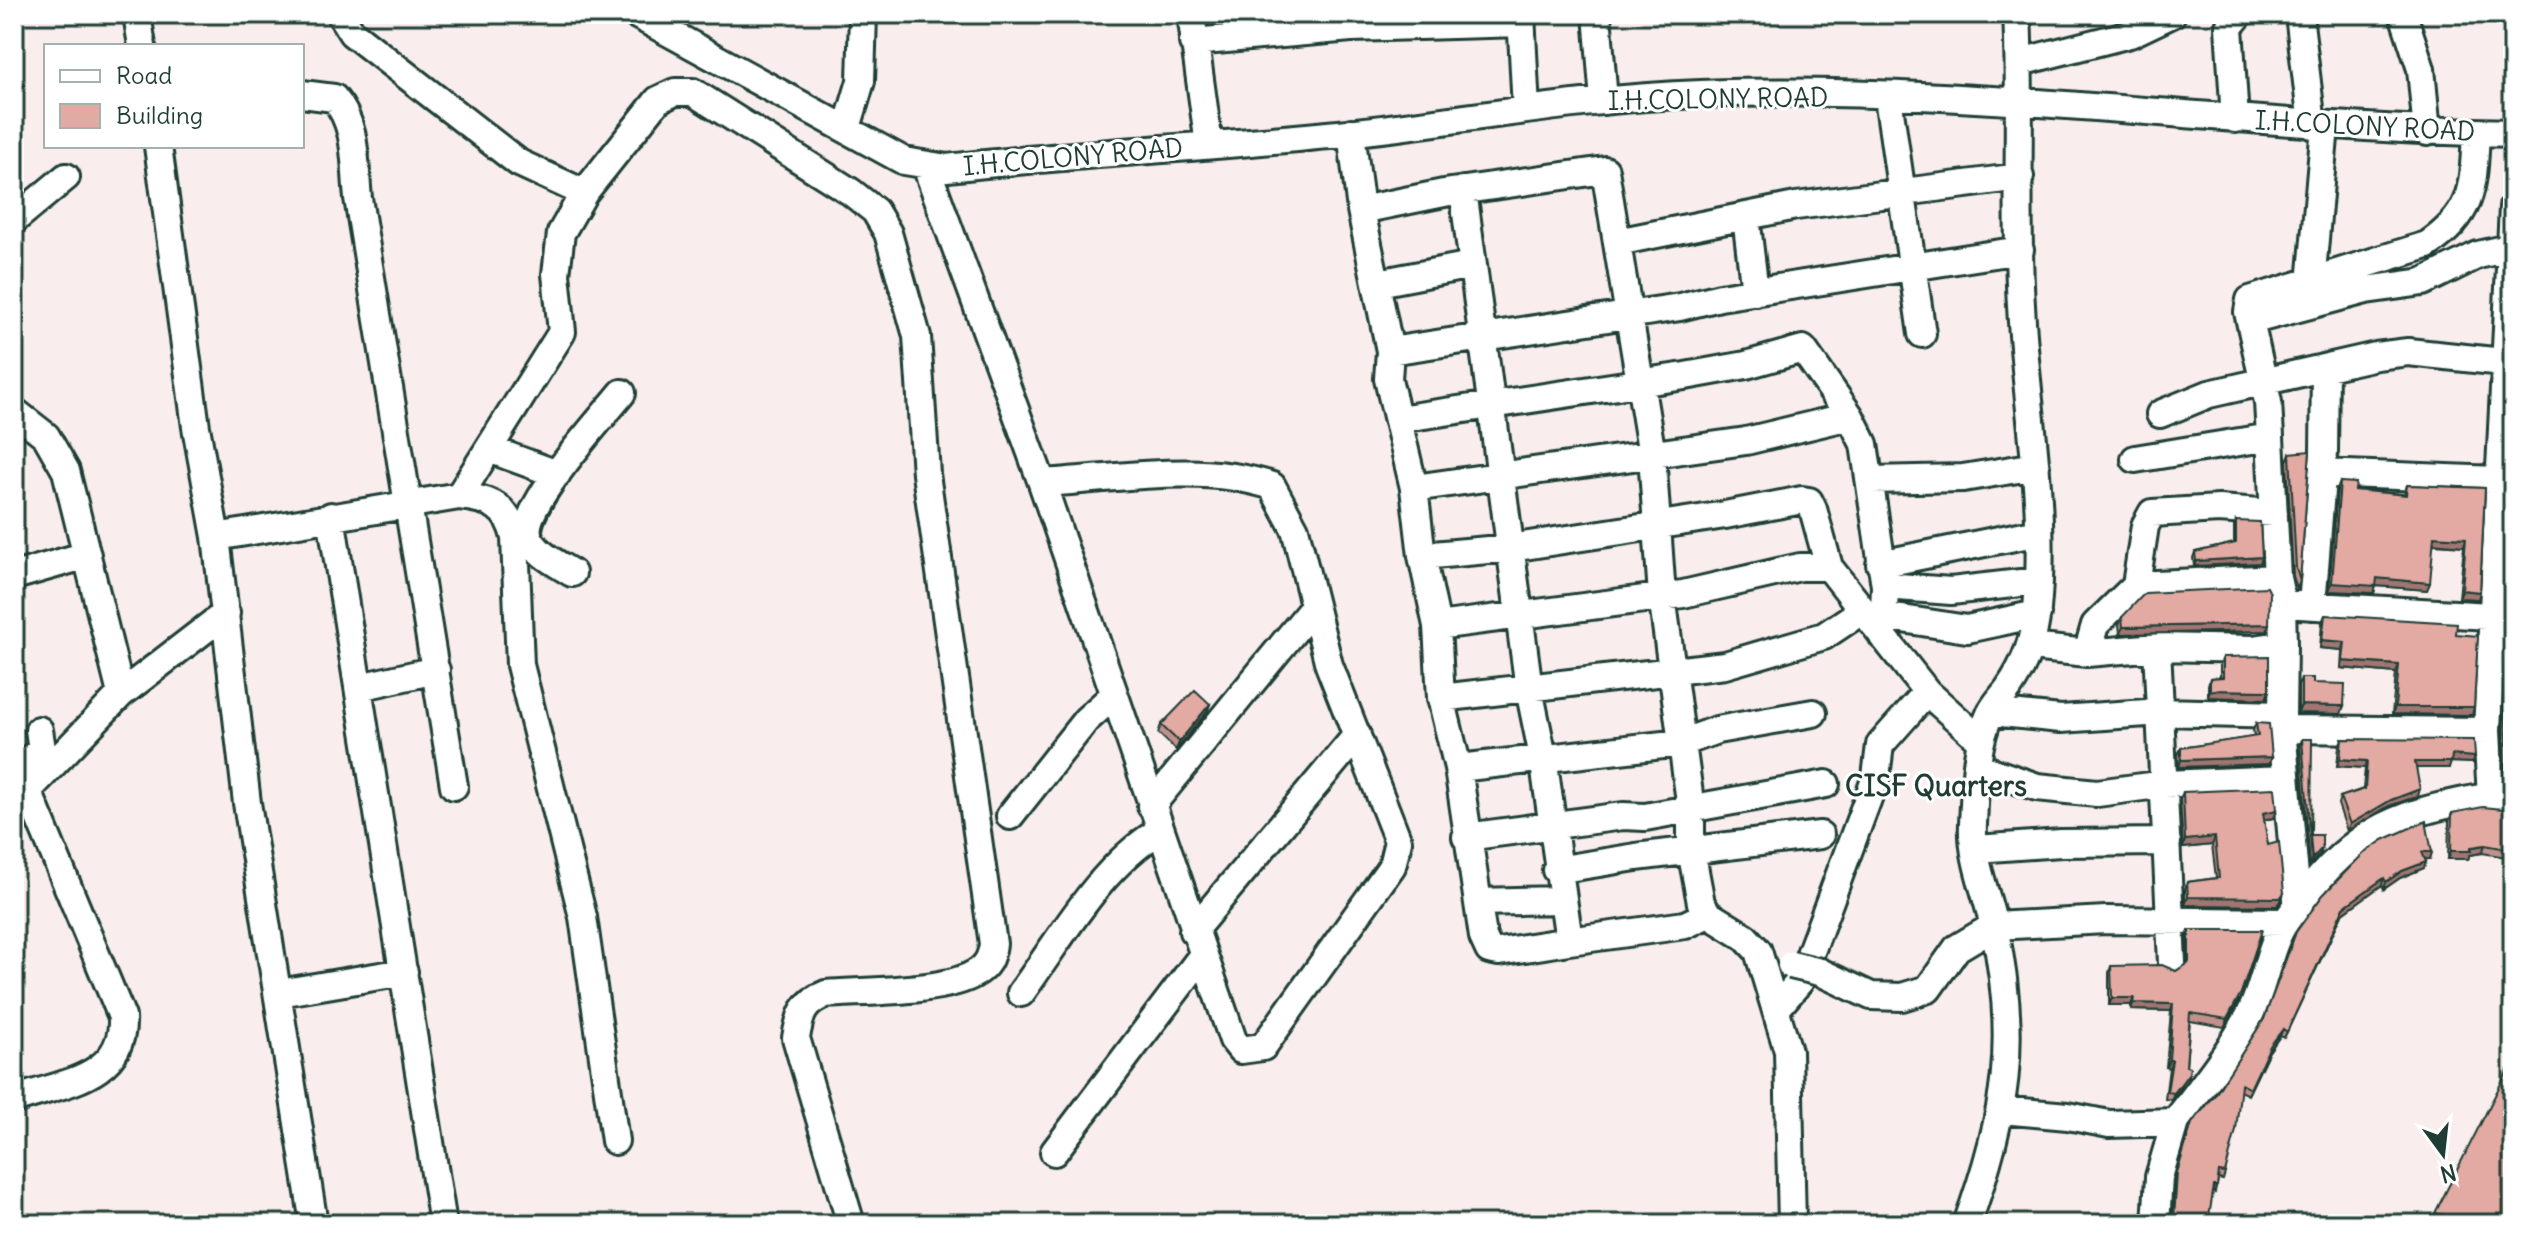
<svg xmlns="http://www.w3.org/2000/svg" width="2527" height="1238" viewBox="0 0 2527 1238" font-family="Delius,sans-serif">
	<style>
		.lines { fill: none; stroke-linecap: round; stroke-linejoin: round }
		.minor-casing { stroke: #1f3d34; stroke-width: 32 }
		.minor { stroke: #fff; stroke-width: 26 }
		.minor-bridge-casing { stroke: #1f3d34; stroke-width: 32; stroke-linecap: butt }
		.minor-bridge { stroke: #fff; stroke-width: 26 }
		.wall { fill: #c3918c; stroke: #1f3d34; stroke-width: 2 }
		.shaded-wall { fill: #9f7672; stroke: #1f3d34; stroke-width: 2 }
		.building { fill: #e3a9a3; stroke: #1f3d34; stroke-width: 2 }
		.labels { text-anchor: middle; stroke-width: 6; stroke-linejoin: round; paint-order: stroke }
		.street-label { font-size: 26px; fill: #1f3d34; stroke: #fff }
		.neighbourhood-label { font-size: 28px; font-weight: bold; fill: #1f3d34; stroke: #fff }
	</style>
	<rect width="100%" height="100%" fill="#f9eeed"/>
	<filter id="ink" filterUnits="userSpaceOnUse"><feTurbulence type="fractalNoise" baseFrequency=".0125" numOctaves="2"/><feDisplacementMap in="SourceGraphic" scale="16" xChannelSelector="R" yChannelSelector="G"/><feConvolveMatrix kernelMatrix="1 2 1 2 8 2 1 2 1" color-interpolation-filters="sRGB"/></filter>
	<g filter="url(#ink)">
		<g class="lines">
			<!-- minor casing -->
			<g class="minor-casing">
				<path id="minor" d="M137,14L142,46
					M340,14L352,33L519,163L584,193
					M635,14L904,161L947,168C1080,153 1215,147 1348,133C1466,120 1582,98 1701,94C1970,84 2243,128 2513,133
					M1191,14L1209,145
					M1521,14L1526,110
					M1597,14L1604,101
					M2299,14L2312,125
					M2403,14L2421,69L2427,132
					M1193,42L1351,28L1522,23
					M2020,62L2130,34L2172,14
					M302,94L334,98C358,126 354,163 358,198L454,786
					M1888,97L1922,334
					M2235,119L2229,27L2240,14
					M847,128L861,81L863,14
					M1351,132L1361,210L1444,193L1605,170L1652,455L1662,596L1691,809V850L1701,903L1708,914L1745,937L1758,951L1788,1051L1792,1224
					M158,146L196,427L216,537L247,803L314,1224
					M926,166L1042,483L1233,1040L1241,1050L1263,1047L1392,866L1398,841L1329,665L1295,529L1272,486C1201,462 1116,479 1042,483
					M1463,190L1529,689L1543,757L1569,941L1685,925L1708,914
					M2513,207L2487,731L2491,796L2495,802L2513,804
					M1361,210L1390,351L1388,379L1414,488L1422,556L1437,626L1441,698L1458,768L1483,937L1489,950L1499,952L1569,941
					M1746,217L1755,292
					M14,220L66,177
					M1617,242L1796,206L2020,177
					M1378,283L1472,265
					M2311,284L2325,126
					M2250,321L2366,290L2423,282L2478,255L2509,248
					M1390,351L1680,307L1720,297L2020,250
					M14,411L46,436L66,471L121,694
					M2160,414L2209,394L2376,356L2408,352L2513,363
					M1398,419L1685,376L1746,365L1803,349L1850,416L1864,444L1885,586L1883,637
					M2270,437L2268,402L2248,312L2250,300L2427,245C2475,213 2473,185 2476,133
					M489,449L557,474
					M2135,459L2270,437L2277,578
					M2322,473L2497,480
					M1870,480L1963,478L2036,466
					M1414,488L1746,441L1850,416
					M459,496L562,332L556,274L561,233L584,193L658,100L675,92H693L851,192L875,211L888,233L917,336L926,474L993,944C991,958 987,967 974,974C944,992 863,991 826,994C803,1003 800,1014 796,1038L851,1224
					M331,516L443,1224
					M216,537L459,496C490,499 508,506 515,538L520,665L583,917L615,1141
					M1422,556L1510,548L1725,515L1802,500L1809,501L1813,509L1829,567
					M1880,564L2039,532
					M572,573C558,564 536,554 529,537C518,509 603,417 622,393
					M14,576L87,555
					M2136,585L2145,526L2152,513L2219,509L2274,513
					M1885,586L1951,591L2038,581
					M2312,606L2324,452L2325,368
					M1883,616L1967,629L2037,614
					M1437,626L1683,594L1800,567H1829L1927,692L1980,740
					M2031,647L2087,653L2157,647L2254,649L2283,645L2282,604L2490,616
					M2157,647L2172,963
					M2087,653L2095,625L2136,585L2277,578L2280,592
					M359,687L436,670
					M1441,698L1725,665L1824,636L1863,610
					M1991,712L2061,719L2161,712L2282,715V729L2487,731
					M2282,715L2283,645
					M2282,729L2298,910
					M1979,767L2037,787L2097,793L2165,784L2285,779
					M1458,768L1681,743L1717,730L1813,713
					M14,772L42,749L39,730
					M14,805L121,694L226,613
					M1151,806L1312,609
					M1010,816L1086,720L1114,695
					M1466,837L1623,816L1645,817L1826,784
					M1976,849L2061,843L2167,842
					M1556,870L1636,857L1820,835
					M1478,902L1561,900
					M1193,931L1357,735
					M1820,972L1871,996L1902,997L1928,989L1957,948L1994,926L2106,920L2285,922
					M279,993L404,972
					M1021,993C1062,937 1099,868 1159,831
					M1777,1008L1800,981L1876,777L1880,745L1927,692
					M14,1100C61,1083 125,1079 122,1017L28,791
					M2001,1110L2068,1116L2109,1124L2175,1122C2200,1089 2228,1054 2248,1018C2264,990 2268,946 2286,921C2349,833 2384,815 2491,796
					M1054,1152L1202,956
					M1967,1224C2006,1116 2019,1041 1994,927C1987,893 1971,859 1973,824C1975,789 1975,746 1990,714C1994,705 2002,697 2008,689C2026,663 2034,640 2037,609C2047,507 2026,406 2021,305C2015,208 2022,111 2017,14
					M2156,1224L2159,1177L2175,1122"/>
			</g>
			<!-- minor -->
			<use href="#minor" class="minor"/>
			<!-- minor-bridge casing -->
			<g class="minor-bridge-casing">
				<path id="minor-bridge" d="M1791,965L1820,972"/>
			</g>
			<!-- minor-bridge -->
			<use href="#minor-bridge" class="minor-bridge"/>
		</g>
		<!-- wall -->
		<path class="wall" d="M2290,453L2300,581L2297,589L2293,576L2287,461Z
			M2340,482L2355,490L2404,494L2407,485L2485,488L2480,592L2478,599L2459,598L2464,546L2433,544L2427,590L2376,586L2374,593L2329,591L2337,490Z
			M2236,521L2262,557L2260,563L2194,566L2193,558L2195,552L2234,543V526Z
			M2513,530V789L2506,787L2503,731Z
			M2325,615L2456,634L2472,715L2392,714L2396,673L2341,668L2342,650L2320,648L2322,622Z
			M2122,617L2267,631L2120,634L2119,624Z
			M2223,657L2269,691L2266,699L2208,697V685L2210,678L2220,677V664Z
			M2301,678L2313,683L2341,714L2298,713V686Z
			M1210,704L1207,712L1176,750L1158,733L1161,725Z
			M2256,723L2269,764L2179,767L2178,755L2181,748L2254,737L2253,730Z
			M2302,739L2311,835L2322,848L2320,854L2310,865L2300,745Z
			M2342,739L2473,763L2451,762L2449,768H2416L2418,796L2389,806L2347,831L2338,804L2340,797L2363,789L2365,768L2337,766L2339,746Z
			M2183,792L2277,810L2274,818L2264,820L2268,845L2281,901L2277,906L2185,905V889L2187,882L2216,878L2212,845L2183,848L2180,799Z
			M2513,810V858L2482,853L2470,855L2468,859H2448L2449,821L2452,813Z
			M2432,852L2430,859H2425L2426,862L2424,868L2400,878L2384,889L2382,885L2342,914L2284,1038L2280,1036L2268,1053L2248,1095L2240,1091L2225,1173L2223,1180L2218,1179L2215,1193L2213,1192L2172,1224L2175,1180L2190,1129L2215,1095L2264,1019L2323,895Z
			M2189,930L2239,1000L2224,1027L2190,1021L2186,1066L2189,1073L2187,1080L2171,1100L2165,1099L2169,1068L2166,1067L2171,1011L2131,1010V1005H2109V973L2111,966L2176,971L2187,964V937Z
			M2435,1213L2513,1224H2431Z"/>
		<!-- shaded-wall -->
		<path class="shaded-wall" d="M2434,536L2466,538L2464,546L2431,543Z
			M2262,557L2260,563L2194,566L2196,561Z
			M2377,578L2430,583L2427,590L2376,586L2374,593L2329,591L2332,583Z
			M2462,590L2480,592L2478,599L2459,598Z
			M2269,624L2267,631L2120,634L2123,627Z
			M2322,640L2345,642L2342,650L2320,648Z
			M2343,661L2399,665L2396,673L2341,668Z
			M2210,690L2269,691L2266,699L2208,697Z
			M1210,704L1207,712L1176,750L1179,742Z
			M2301,705L2344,706L2341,714L2298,713Z
			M2395,707H2474L2472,715L2392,714Z
			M2452,755L2475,757L2473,763L2449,762Z
			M2272,757L2269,764L2179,767L2181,760Z
			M2340,759L2367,761L2365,768L2337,766Z
			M2415,762H2451L2449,768H2413Z
			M2420,789L2418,796L2389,806L2347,831L2350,824L2391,800Z
			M2277,810L2274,818L2260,820L2263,813Z
			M2215,837L2212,845L2183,848L2185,840Z
			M2485,845L2482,853L2470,855L2468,859H2448L2451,851Z
			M2322,848L2320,854L2310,865L2312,859Z
			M2422,852H2432L2430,859H2420Z
			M2426,862L2424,868L2400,878L2384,889L2386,882L2402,871Z
			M2384,878L2382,885L2342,914L2284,1038L2344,907Z
			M2284,893L2281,901L2277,906L2185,905L2188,897Z
			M2112,998H2134L2131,1005H2109Z
			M2133,1003L2173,1004L2171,1011L2131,1010Z
			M2283,1029L2280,1036L2268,1053L2248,1095L2270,1046Z
			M2169,1060H2172L2169,1068L2166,1067Z
			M2189,1073L2187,1080L2171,1100L2174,1093Z"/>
		<!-- building -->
		<path class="building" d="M2310,451L2300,581L2296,568L2290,453Z
			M2340,482L2356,483L2355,490L2406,495L2407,485L2485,488L2480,592L2462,590L2466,538L2434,536L2430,583L2377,578L2376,586L2332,583Z
			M2236,521L2260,522L2262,557L2196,561L2195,552L2236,543Z
			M2513,580V780L2509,779L2506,723Z
			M2267,587L2270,593L2269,624L2123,627L2122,617L2145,593Z
			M2325,615L2457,623L2456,634L2478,636L2474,707H2395L2399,665L2343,661L2345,642L2322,640Z
			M2269,656V691L2210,690V678L2223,677V657Z
			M2301,678H2313V683L2345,684L2344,706L2301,705Z
			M1195,690L1210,704L1179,742L1161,725Z
			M2256,723L2269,724L2272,757L2181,760V748L2258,736Z
			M2302,739H2312L2311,835H2322V848L2312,859Z
			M2342,739L2474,740L2475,757L2452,755L2451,762H2415L2420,789L2391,800L2350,824L2340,797L2365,789L2367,761L2340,759Z
			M2275,788L2277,810L2263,813L2268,845L2279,842L2284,893L2280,898L2188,897L2187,882L2219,878L2215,837L2185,840L2183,792Z
			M2483,807L2513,810V850L2485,845L2471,847V851H2451L2452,813Z
			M2426,821L2432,852H2422L2426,862L2402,871L2386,882L2384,878L2344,907L2287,1032L2283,1029L2270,1046L2250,1089L2241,1084L2236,1130L2225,1173L2219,1172L2217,1186H2214L2208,1223L2198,1222V1224H2172L2174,1219L2177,1173L2192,1123L2215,1095L2264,1019L2296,932L2323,895L2363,854L2383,840Z
			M2189,930H2262L2241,993L2227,1019L2190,1013L2186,1066L2190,1067L2189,1073L2174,1093L2167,1092L2172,1060H2169L2173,1004L2133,1003L2134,998H2112L2111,966L2162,965L2176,971L2189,962Z
			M2513,1060V1224H2484L2435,1213Z"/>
	</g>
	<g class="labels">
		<!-- street labels -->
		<g class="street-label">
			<text transform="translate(1718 99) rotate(-1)" y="9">I.H.COLONY ROAD</text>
			<text transform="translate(2365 126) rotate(3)" y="9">I.H.COLONY ROAD</text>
			<text transform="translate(1073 157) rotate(-5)" y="9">I.H.COLONY ROAD</text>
		</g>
		<!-- neighbourhood labels -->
		<g class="neighbourhood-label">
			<text x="1936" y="796">CISF Quarters</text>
		</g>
	</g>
	<!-- margin -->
	<rect width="2527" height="1238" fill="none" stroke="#fff" stroke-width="48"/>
	<rect x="24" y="24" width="2479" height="1190" fill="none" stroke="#1f3d34" stroke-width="3" filter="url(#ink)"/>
	<!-- legend -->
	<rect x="44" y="44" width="260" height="104" fill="#ffffff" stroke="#a5b1ae" stroke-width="2"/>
	<rect x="60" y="70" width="40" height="12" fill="#ffffff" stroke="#a5b1ae" stroke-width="2"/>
	<text x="116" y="84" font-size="24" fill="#1f3d34">Road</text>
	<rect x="60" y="104" width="40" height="24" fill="#e3a9a3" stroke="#a5b1ae" stroke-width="2"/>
	<text x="116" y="124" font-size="24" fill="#1f3d34">Building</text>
	<!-- north arrow -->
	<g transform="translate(2443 1154) rotate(165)" stroke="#ffffff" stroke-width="6" paint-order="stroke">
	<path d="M0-6L14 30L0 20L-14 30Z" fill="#1f3d34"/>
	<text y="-12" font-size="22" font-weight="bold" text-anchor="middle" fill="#1f3d34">N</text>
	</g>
</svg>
